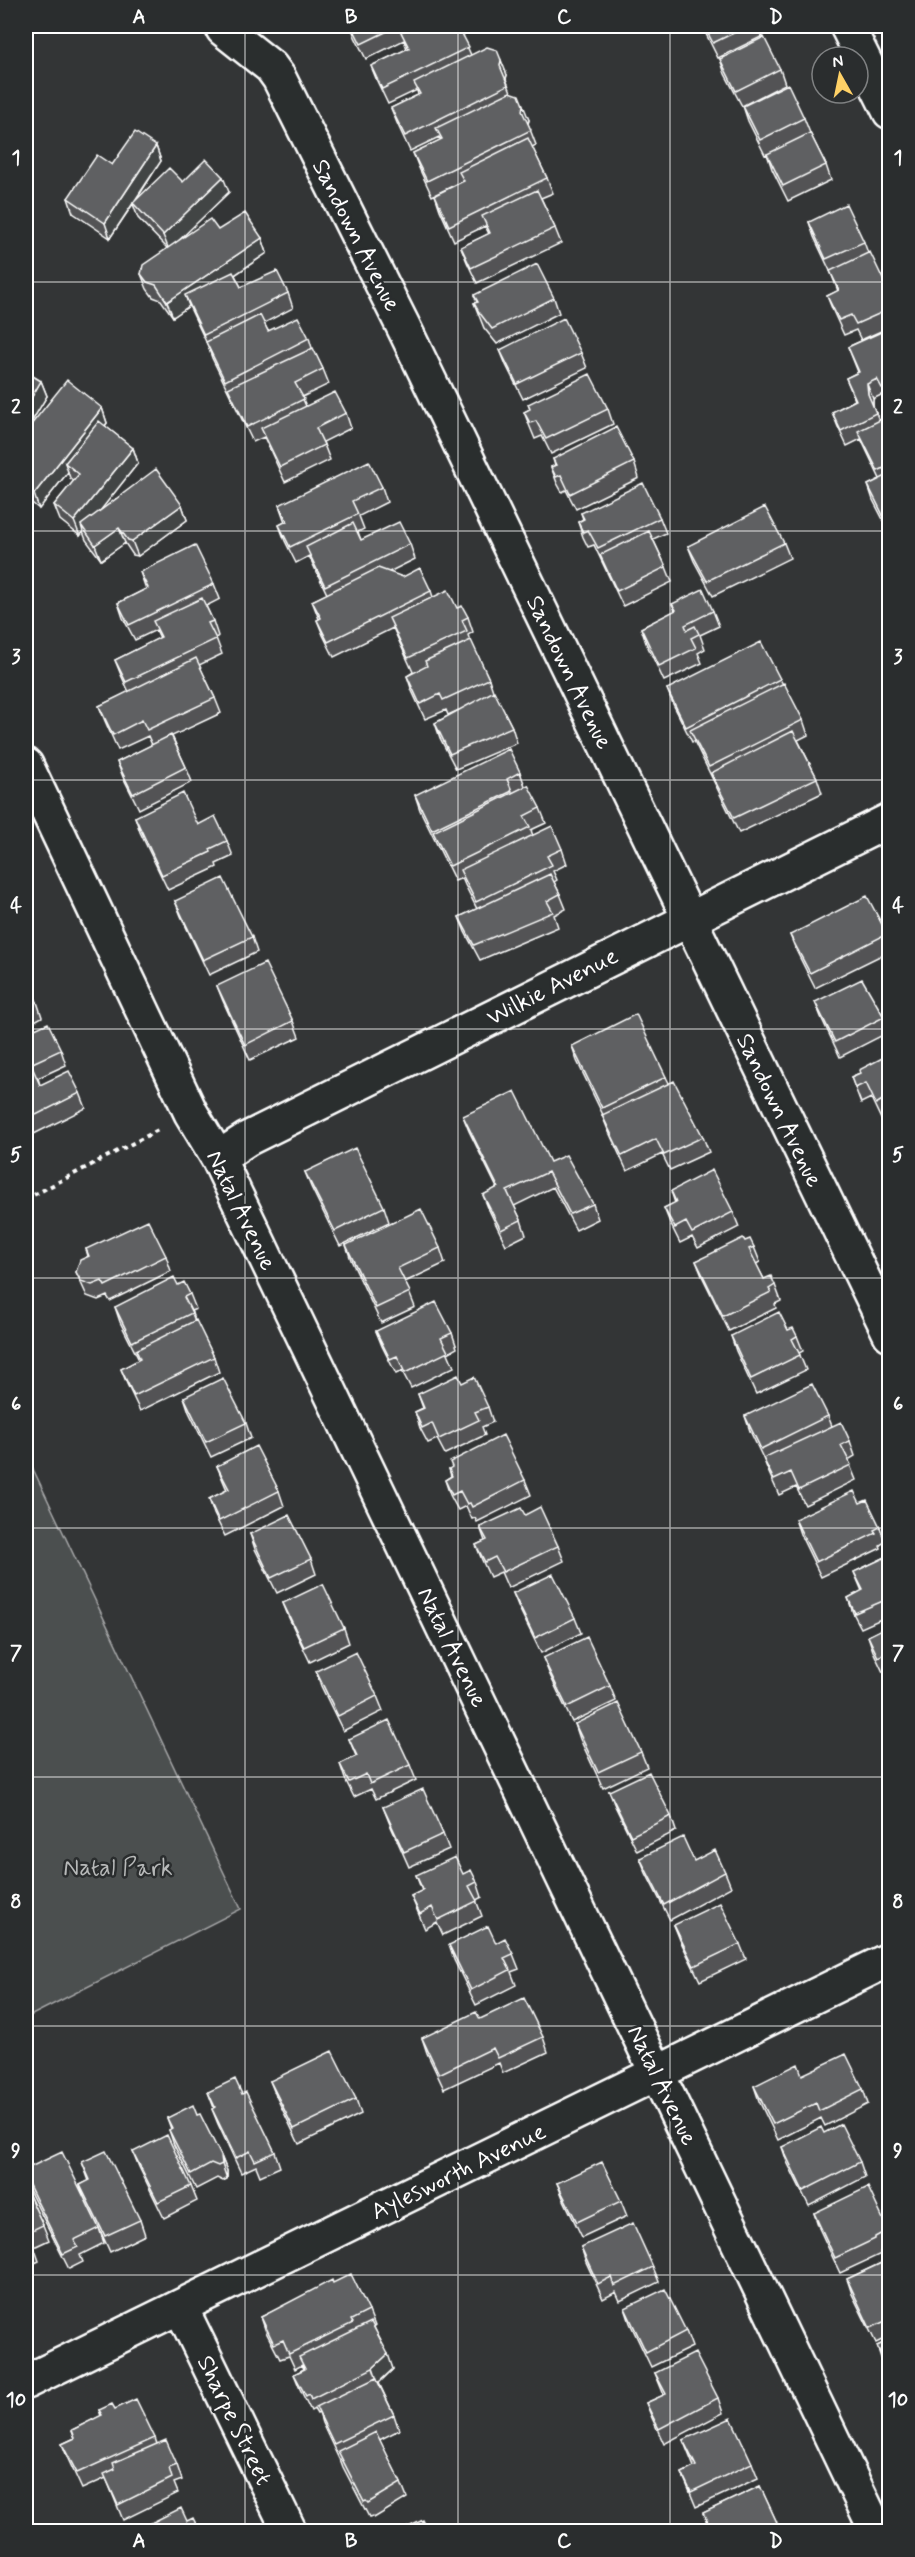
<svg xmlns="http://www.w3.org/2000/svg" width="915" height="2557" viewBox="0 0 915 2557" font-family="Mynerve,sans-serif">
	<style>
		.green { fill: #4c4f50; stroke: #a6a7a8; stroke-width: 1.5 }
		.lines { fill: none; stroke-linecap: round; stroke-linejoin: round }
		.street-casing { stroke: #fff; stroke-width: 38 }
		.path { stroke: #fff; stroke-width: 4; stroke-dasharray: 4.5 4.5; stroke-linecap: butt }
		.street { stroke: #2a2d2e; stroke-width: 33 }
		.wall { fill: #525354; stroke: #fff; stroke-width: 1.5 }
		.shaded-wall { fill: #424445; stroke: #fff; stroke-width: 1.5 }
		.building { fill: #5f6162; stroke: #fff; stroke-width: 1.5 }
		.grid { fill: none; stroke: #fff; stroke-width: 1.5; stroke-opacity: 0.55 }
		.labels { text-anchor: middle; stroke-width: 5; stroke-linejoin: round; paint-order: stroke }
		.street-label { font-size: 24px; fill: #fff; stroke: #2a2d2e }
		.park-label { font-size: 24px; fill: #b7b9b9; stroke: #2a2d2e }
		.neatline { fill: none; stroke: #fff; stroke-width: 2 }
		.grid-label { font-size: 20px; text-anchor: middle; font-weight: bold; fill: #fff }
	</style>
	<rect width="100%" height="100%" fill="#333536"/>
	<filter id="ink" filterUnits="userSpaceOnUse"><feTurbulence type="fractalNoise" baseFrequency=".0167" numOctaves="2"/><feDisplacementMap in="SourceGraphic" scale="12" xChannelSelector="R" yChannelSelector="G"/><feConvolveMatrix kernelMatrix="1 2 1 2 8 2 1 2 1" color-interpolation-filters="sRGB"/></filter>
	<g filter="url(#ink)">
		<!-- green -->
		<path class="green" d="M26,1454L241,1909L26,2018Z"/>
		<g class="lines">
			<!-- street casing -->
			<g class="street-casing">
				<path id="street" d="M847,26L890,112
					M223,29L271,67L279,78L404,328L890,1334
					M26,765L191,1113L218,1158L877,2532
					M218,1158L247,1139L890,820
					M181,2308L290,2532
					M26,2382L890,1959"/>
			</g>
			<!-- path -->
			<path class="path" d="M26,1199L160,1129"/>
			<!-- street -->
			<use href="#street" class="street"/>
		</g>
		<!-- wall -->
		<path class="wall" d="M351,26H458L471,55L507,75L506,79L511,92L529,120L528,124L536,145L532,147L547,178L553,193L541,198L555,228L561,243L477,283L467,262L461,247L489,234L485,226L454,241L440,210L435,195L463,181L432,196L419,168L413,153L441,140L439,137L410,151L397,123L391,108L418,95L417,90L388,104L377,81L371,66L407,49L404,40L366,59L355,37Z
			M702,26H759L763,36L718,58Z
			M720,59L780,69L785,84L742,106L725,74Z
			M743,106L804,118L810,133L826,165L831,180L788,201L772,169L767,154L765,155L748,121Z
			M156,146L161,161L136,200L183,182L229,192L176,242L218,230L262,238L267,253L235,275L241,287L288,293L293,308L264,323L268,331L309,338L312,348L323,369L329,384L302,397L306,406L346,413L351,428L323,442L330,460L285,482L264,437L253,442L212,358L208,346L189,306L173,317L161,300L153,297L147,289L141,274L167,248L138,218L133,204L110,238L73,213L68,198L112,165Z
			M809,222L864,242L868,253L890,294V327L861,340L856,330L844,335L833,311L827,296L838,291L831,273L814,237Z
			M474,295L554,298L559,313L497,344L484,328L474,303L477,302Z
			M890,328V402L887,403L883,394L873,399V406L879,420L890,415V533L873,500L868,485L880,479L861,439L847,446L838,427L832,412L855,400L846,378L858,372L848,347Z
			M500,350L581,353L587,368L523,399L506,365Z
			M26,372L41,381L47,396L26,430L102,408L107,423L105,426L133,448L138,463L101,509L182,505L187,520L138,556L133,555L125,543L101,560L86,540L83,532L80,536L60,520L54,505L74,481L70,478L68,472L39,509L26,498Z
			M528,404L608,409L613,424L551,454L542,436L535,439L530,427L524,412L530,409Z
			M553,459L634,462L639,478L576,509L566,490L562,492L557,483L551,467L555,466Z
			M382,487L387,502L359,516L364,529L358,532L361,540L410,544L415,559L389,572L431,591L433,597L457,608L468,617L473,632L468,635L470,641L489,679L493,691L512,727L517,743L456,769L440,738L435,723L459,710L448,715L446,710L425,719L412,691L407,676L413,672L393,628L334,657L323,635L317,620L319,619L312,601L327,594L309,556L296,563L285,541L279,525L285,522L279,505Z
			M581,513L660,518L666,533L653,539L666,567L672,582L623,606L594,545L588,547L583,537L578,522L583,519Z
			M784,543L790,558L713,596L694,561L688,546Z
			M140,572L214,584L220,599L206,606L213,621L218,636L216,638L222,654L199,665L215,698L221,713L172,736L186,767L192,782L139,809L123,777L117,762L152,745L148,736L118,750L105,721L99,706L129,692L121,675L115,660L160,638L156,630L135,640L123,618L118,603L146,589Z
			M672,604L713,611L719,626L700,635L705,649L698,653L702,663L664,681L646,643L641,628L675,611Z
			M780,679L803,720L808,735L798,740L817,778L822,793L739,833L694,741L692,742L673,704L667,689Z
			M520,772L525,786L540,808L546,823L531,830L533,836L562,849L567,864L553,871L557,880L554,882L560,894L566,909L554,915L558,927L480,960L465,932L459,917L477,909L465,885L462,878L455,881L420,810L415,795Z
			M135,817L198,825L227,841L233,856L216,864L217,867L168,890L140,832Z
			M175,901L252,937L257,952L209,975L181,916Z
			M887,934L890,941V951L815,988L796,950L790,935Z
			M26,979L37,1002L42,1017L26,1026Z
			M217,986L293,1021L299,1037L250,1060L223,1001Z
			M815,1002L884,1017L889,1032L840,1057L821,1017Z
			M26,1033L61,1050L66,1065L38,1078L40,1085L80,1093L86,1108L26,1138Z
			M572,1046L666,1077L669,1083L703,1137L709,1152L670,1170L662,1154L627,1171L608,1130L602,1115H603L577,1061Z
			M890,1054V1115L881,1119L871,1098L861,1103L851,1077L860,1073Z
			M463,1116L550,1162L593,1204L598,1219L576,1230L553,1187L514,1206L521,1220L526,1235L506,1245L489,1210L483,1195L497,1188L469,1131Z
			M305,1172L384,1207L389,1222L340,1246L311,1187Z
			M671,1191L733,1212L739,1227L698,1248L692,1237L680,1243L670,1223L664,1208L675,1203Z
			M745,1241L754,1247L760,1262L756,1264L764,1279L775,1285L781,1301L775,1304L776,1308L729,1331L702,1276L696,1261Z
			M346,1245L440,1248L445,1263L405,1282L415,1307L381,1323L351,1260Z
			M86,1249L166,1256L171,1271L110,1301L107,1296L98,1300L87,1296L76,1272L88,1256Z
			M190,1294L196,1309L191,1311L195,1321L214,1357L219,1372L140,1411L127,1384L121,1369L139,1360L120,1322L115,1307Z
			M788,1330L797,1336L803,1351L799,1353L806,1370L756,1394L736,1351L731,1336Z
			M376,1331L452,1333L457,1348L448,1353L454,1367L411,1388L402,1371L396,1374L382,1346Z
			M462,1383L488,1407L493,1422L482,1427L485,1435L445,1454L437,1439L428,1443L420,1428L415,1412L423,1408L418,1394Z
			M184,1397L246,1423L251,1438L211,1457L189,1412Z
			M745,1416H828L832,1426L850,1441L855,1456L848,1460L856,1480L805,1505L796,1487L779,1495L769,1473L763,1458L750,1431Z
			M217,1466L279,1491L284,1506L225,1536L214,1514L209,1499L227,1490Z
			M449,1469L525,1480L531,1495L477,1522L475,1518L472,1519L466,1506L458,1510L450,1495L445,1480L451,1476Z
			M860,1503L880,1527L885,1542L880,1545L881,1548L821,1577L800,1534L795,1519Z
			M525,1515L558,1546L564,1561L508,1588L501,1572L490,1577L482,1560L476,1545L485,1541L480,1527Z
			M250,1534L311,1559L316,1574L277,1593L255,1549Z
			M890,1555V1615L861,1628L853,1613L848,1598L862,1591L854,1572Z
			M513,1593L575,1618L581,1633L541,1653L519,1608Z
			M283,1603L344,1628L349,1643L310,1662L289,1618Z
			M890,1625V1669L883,1672L873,1651L868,1636Z
			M543,1658L610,1686L616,1701L572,1722L549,1673Z
			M316,1671L377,1696L383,1711L343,1731L321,1686Z
			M575,1724L641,1752L647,1767L603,1788L580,1739Z
			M349,1739L410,1765L416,1780L376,1799L371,1789L354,1797L345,1779L340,1764L356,1756Z
			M609,1791L671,1816L676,1831L637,1851L615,1806Z
			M383,1807L443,1834L449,1849L409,1867L389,1822Z
			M640,1858L694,1861L725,1872L731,1887L670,1920L646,1873Z
			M463,1874L477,1882L482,1897L476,1900L482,1916L443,1935L437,1922L425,1929L411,1896L422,1891L416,1875Z
			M674,1925L740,1944L746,1959L700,1981L680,1940Z
			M496,1943L513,1954L519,1969L511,1972L516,1985L476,2005L454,1960L449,1945Z
			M480,2019L543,2037L548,2052L503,2073L499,2063L444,2089L427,2053L422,2038Z
			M802,2075L863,2089L868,2104L825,2126L821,2118L778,2140L759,2101L754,2086Z
			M270,2081L356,2099L361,2114L299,2144L276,2096Z
			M208,2092L242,2094L275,2152L280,2167L260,2176L256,2166L241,2173L218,2124L212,2109L214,2108Z
			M197,2115L221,2156L227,2171V2179L223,2181L217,2178L196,2189L174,2145L169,2130L171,2129L167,2118Z
			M824,2133L860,2162L865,2177L809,2206L787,2162L782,2147Z
			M133,2152L191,2186L197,2201L164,2218L139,2167Z
			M82,2162L140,2220L145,2235L110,2252L99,2228L104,2243L80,2255L83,2262L69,2269L27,2186L26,2182V2169L85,2200L80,2185L89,2181Z
			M557,2183L621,2201L627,2216L582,2237L563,2198Z
			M26,2189L43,2225L49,2240L34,2247L39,2261L26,2267Z
			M814,2213L888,2230L890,2234V2247L880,2252L881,2254L840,2273L819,2228Z
			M581,2247L653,2267L659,2282L620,2301L616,2292L603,2299L586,2262Z
			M890,2259V2336L876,2343L852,2294L847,2279Z
			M333,2283L369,2311L375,2326L374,2327L393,2369L379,2383L394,2415L399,2430L379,2440L401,2483L407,2498L374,2518L372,2516L369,2517L343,2467L340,2459H339L322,2423L319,2413L317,2414L314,2409L311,2411L300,2389L294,2374L304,2369L302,2365L295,2369L289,2356L280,2359L266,2332L261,2317Z
			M625,2308L686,2331L692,2347L651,2367L630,2323Z
			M890,2340V2376L882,2361L877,2346Z
			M655,2373L718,2398L723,2413L664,2444L652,2418L646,2403L664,2395Z
			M115,2409L155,2438L157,2444L177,2465L182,2480L174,2483L178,2493L123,2520L106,2478L82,2489L68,2459L62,2444L75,2438L72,2430L101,2416L99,2410Z
			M683,2440L752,2463L758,2478L696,2507L682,2473L694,2467Z
			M760,2486L781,2532H711L703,2513Z"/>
		<!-- shaded-wall -->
		<path class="shaded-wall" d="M501,60L507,75L505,81L500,66Z
			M523,105L529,120L527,126L522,111Z
			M156,146L161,161L110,238L105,223Z
			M223,177L229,192L169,250L163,235Z
			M262,238L267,253L190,305L185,295L189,306L173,317L167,302Z
			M41,381L47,396L26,431V407Z
			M867,384L873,399V409L868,394Z
			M102,408L107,423L72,468L65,463L68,472L39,509L34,494Z
			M133,448L138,463L85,530L81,525L83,532L80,536L74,521Z
			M182,505L187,520L138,556L132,541Z
			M119,528L125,543L101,560L95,545Z
			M221,2156L227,2171V2179L222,2164Z
			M388,2354L393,2369L378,2383L373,2368Z"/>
		<!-- building -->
		<path class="building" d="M352,26H398L361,44Z
			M414,26H458L469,47L382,89L371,66L409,48L401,32Z
			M704,26H748L713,43Z
			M764,37L780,69L736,91L720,59Z
			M487,47L497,50L501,60L500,66L508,85L405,136L391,108L420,94L414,83Z
			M788,84L804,118L760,140L743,106Z
			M510,92L519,95L523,105L522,111L531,130L427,181L413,153L442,139L436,128Z
			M135,132L156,146L105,223L68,198L97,155L112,165Z
			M810,133L826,165L783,186L767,154Z
			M528,138L547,178L449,226L435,195L464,181L459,172Z
			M206,159L223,177L163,235L133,203L169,168L183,182Z
			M537,190L555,228L471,268L461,247L490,233L482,216Z
			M846,204L864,242L826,259L809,222Z
			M245,213L262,238L167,302L156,285L147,282L141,274L143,265L210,219L218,230Z
			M870,252L890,294V309L856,324L851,315L839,320L827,296L839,290L830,271Z
			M537,264L554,298L492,329L479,312L474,303L478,302L474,295Z
			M277,271L288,293L204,335L185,295L233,272L241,287Z
			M260,315L268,331L298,317L309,338L225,381L206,342Z
			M564,318L581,353L517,384L500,350Z
			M890,328V385L882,388L877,379L867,384L868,394L876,413L841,431L832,412L856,400L846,378L859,372L848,347Z
			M313,348L323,369L295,383L304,399L247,427L228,388Z
			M26,372L41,381L26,407Z
			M590,374L608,409L546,439L536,421L530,423L524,412L530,409L528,404Z
			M67,380L102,408L34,494L26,487V450L29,446L26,443V431Z
			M335,392L346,413L316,428L324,445L280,467L261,428Z
			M890,415V465L878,471L858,431Z
			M99,421L133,448L74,521L54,505L79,474L65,463Z
			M616,427L634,462L570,494L561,475L556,477L551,467L556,465L553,459Z
			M369,461L382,487L352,501L358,514L290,547L279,525L287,521L279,505Z
			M156,469L182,505L132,541L128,540L119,528L95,545L81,525Z
			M890,474V529L868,485Z
			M643,483L660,518L598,548L588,530L583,532L578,522L584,519L581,513Z
			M765,507L784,543L707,581L688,546Z
			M399,522L410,544L325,586L306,547L353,523L361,540Z
			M649,531L666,567L617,591L600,555Z
			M195,545L214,584L129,625L118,603L148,588L140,572Z
			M378,568L403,577L420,568L431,591L328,642L317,620L321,618L312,601Z
			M703,589L713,611L685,625L687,630L695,626L699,634L691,638L696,648L659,666L641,628L676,610L672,604Z
			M448,590L457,608L462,606L468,617L462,620L467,631L408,658L389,618Z
			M202,598L213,621L208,623L216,639L126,682L115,660L161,637L153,621Z
			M471,640L489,679L443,700L440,694L420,704L407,676L427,666L425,661Z
			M761,642L780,679L686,727L667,689Z
			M196,658L215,698L147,730L142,720L113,735L99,706Z
			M784,683L803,720L709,767L690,730Z
			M494,691L512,727L450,754L435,723Z
			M793,731L817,778L734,818L711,773Z
			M171,735L186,767L133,794L117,762Z
			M509,749L520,772L507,779L512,791L432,830L415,795Z
			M528,785L540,808L524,816L530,827L450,866L433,832Z
			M183,793L198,825L215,816L227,841L210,849L211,852L162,875L135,817Z
			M552,826L562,849L547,856L552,865L476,902L460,870Z
			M550,874L560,894L547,901L553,912L474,945L459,917Z
			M223,878L252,937L203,960L175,901Z
			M867,896L887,934L810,973L790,935Z
			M265,963L293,1021L245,1045L217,986Z
			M26,979L37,1002L26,1008Z
			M862,979L884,1017L835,1042L815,1002Z
			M636,1014L666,1077L602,1108L572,1046Z
			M48,1023L61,1050L26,1066V1033Z
			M890,1054V1100L885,1102L884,1099L876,1104L866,1083L855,1088L851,1077L860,1073L859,1070Z
			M33,1069L40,1085L69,1071L80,1093L26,1120V1072Z
			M674,1081L703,1137L664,1155L656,1139L622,1156L602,1115Z
			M515,1091L550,1162L566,1155L593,1204L570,1214L548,1172L507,1191L521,1220L501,1230L483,1195L498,1187L463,1116Z
			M355,1148L384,1207L335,1231L305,1172Z
			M712,1170L733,1212L692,1233L686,1222L675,1228L664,1208L676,1202L671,1191Z
			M421,1209L440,1248L398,1268L410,1292L376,1308L346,1245Z
			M148,1220L166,1256L105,1286L102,1281L92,1285L81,1281L76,1272L80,1260L89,1256L86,1249Z
			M743,1238L745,1241L750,1239L754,1247L749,1249L764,1279L771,1276L775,1285L769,1289L771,1292L723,1316L696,1261Z
			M174,1277L178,1285L184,1282L190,1294L184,1297L192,1313L132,1342L115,1307Z
			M436,1302L452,1333L441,1338L448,1352L405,1373L397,1356L390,1359L376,1331Z
			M779,1312L788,1330L793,1328L797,1336L792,1339L800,1355L751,1379L731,1336Z
			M196,1320L214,1357L134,1396L121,1369L140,1359L136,1350Z
			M458,1375L462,1383L474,1377L488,1407L475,1412L479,1420L439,1439L432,1423L422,1428L415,1412L424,1408L418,1394Z
			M223,1378L246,1423L206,1442L184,1397Z
			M812,1384L828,1416L761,1449L745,1416Z
			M841,1422L850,1441L841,1445L851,1465L799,1490L791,1472L774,1480L763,1458Z
			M503,1435L525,1480L472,1507L470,1503L467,1504L460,1491L452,1495L445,1480L452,1476L449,1469L452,1467L450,1462Z
			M256,1446L279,1491L219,1521L209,1499L229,1489L217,1466Z
			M854,1491L860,1503L867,1500L880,1527L874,1530L876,1533L816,1562L795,1519Z
			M540,1507L558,1546L503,1572L495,1557L485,1562L476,1545L487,1540L480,1527L521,1508L525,1515Z
			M289,1515L311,1559L271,1578L250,1534Z
			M890,1555V1598L855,1613L848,1598L863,1590L854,1572Z
			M553,1574L575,1618L535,1638L513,1593Z
			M323,1584L344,1628L304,1647L283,1603Z
			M890,1625V1651L878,1657L868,1636Z
			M587,1637L610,1686L567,1707L543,1658Z
			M356,1652L377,1696L338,1716L316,1671Z
			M618,1703L641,1752L598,1772L575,1724Z
			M389,1720L410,1765L370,1784L366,1774L349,1782L340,1764L357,1756L349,1739Z
			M649,1772L671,1816L631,1836L609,1791Z
			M423,1789L443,1834L404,1852L383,1807Z
			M683,1837L694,1861L715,1850L725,1872L664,1905L640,1858Z
			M455,1857L463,1874L471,1870L477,1882L469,1886L477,1901L438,1920L432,1907L420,1914L411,1896L423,1890L416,1875Z
			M720,1903L740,1944L694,1966L674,1925Z
			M488,1926L496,1943L505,1938L513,1954L504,1958L510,1970L471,1990L449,1945Z
			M524,1998L543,2037L498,2058L493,2048L439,2074L422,2038L476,2012L480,2019Z
			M332,2051L356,2099L294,2129L270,2081Z
			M846,2054L863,2089L819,2111L816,2103L773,2124L754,2086L798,2064L802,2075Z
			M235,2079L242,2094L246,2092L275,2152L255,2161L250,2151L236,2158L212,2109L215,2107L208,2092Z
			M193,2105L197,2115L200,2114L221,2156L222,2164L218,2166L211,2163L191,2174L169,2130L172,2128L167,2118Z
			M841,2124L860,2162L803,2191L782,2147L821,2127L824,2133Z
			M167,2135L191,2186L158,2202L133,2152Z
			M106,2151L140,2220L105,2236L80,2185L90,2180L82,2162Z
			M62,2152L99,2228L74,2240L78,2247L63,2254L26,2179V2169Z
			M602,2162L621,2201L577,2222L557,2183Z
			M868,2187L888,2230L875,2237V2239L835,2258L814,2213Z
			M26,2189L43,2225L28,2232L34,2246L26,2250Z
			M633,2223L653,2267L614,2286L611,2277L598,2284L581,2247Z
			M890,2259V2319L870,2328L847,2279Z
			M351,2274L369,2311L351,2320L353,2323L289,2354L283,2340L274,2344L261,2317L332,2280L333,2283Z
			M665,2289L686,2331L646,2352L625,2308Z
			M371,2322L388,2354L373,2368L311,2399L309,2394L306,2396L294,2374L305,2369L299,2357Z
			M890,2340V2372L877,2346Z
			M695,2353L718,2398L659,2429L646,2403L666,2394L655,2373Z
			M376,2378L394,2415L334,2444L316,2407Z
			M136,2399L155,2438L77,2473L62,2444L75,2438L72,2430L102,2415L99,2410L112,2404L115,2409Z
			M731,2418L752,2463L691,2492L682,2473L696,2466L683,2440Z
			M376,2432L401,2483L368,2503L366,2501L364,2502L338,2451Z
			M166,2440L177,2465L169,2468L172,2478L118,2505L104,2474L115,2469L113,2463Z
			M760,2486L780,2529L775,2532H713L703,2513Z
			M181,2508L187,2521L193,2518L199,2530L194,2532H133Z
			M423,2520L428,2530L442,2524L446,2532H398Z"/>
	</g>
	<!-- grid -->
	<path class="grid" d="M245,26V2532M458,26V2532M670,26V2532M26,282H890M26,531H890M26,780H890M26,1029H890M26,1278H890M26,1528H890M26,1777H890M26,2026H890M26,2275H890"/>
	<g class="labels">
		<!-- street labels -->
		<g class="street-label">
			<text transform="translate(357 235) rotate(63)" y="8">Sandown Avenue</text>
			<text transform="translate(570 672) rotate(64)" y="8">Sandown Avenue</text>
			<text transform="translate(552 986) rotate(-27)" y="8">Wilkie Avenue</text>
			<text transform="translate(780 1110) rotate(64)" y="8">Sandown Avenue</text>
			<text transform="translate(242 1210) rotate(64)" y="8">Natal Avenue</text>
			<text transform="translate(453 1647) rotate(64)" y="8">Natal Avenue</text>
			<text transform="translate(663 2085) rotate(64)" y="8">Natal Avenue</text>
			<text transform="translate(458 2171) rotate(-26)" y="8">Aylesworth Avenue</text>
			<text transform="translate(235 2420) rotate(64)" y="8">Sharpe Street</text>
		</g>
		<!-- park labels -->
		<g class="park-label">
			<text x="118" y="1875">Natal Park</text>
		</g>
	</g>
	<!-- margin -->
	<rect width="915" height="2557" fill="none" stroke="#2a2d2e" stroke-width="66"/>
	<!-- north arrow -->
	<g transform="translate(840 75) rotate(351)"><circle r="28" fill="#2a2d2e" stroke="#7f8182" stroke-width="1.5"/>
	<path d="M0-4.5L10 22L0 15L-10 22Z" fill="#ffd166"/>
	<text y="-9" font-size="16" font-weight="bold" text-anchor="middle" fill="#ffffff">N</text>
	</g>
	<rect x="33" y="33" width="849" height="2491" class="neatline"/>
	<g class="grid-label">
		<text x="139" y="23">A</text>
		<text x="351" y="23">B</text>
		<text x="564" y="23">C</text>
		<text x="776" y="23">D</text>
		<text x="16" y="164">1</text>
		<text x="898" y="164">1</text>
		<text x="16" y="413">2</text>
		<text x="898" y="413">2</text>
		<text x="16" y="663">3</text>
		<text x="898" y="663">3</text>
		<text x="16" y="912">4</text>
		<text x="898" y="912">4</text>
		<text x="16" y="1161">5</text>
		<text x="898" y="1161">5</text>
		<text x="16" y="1410">6</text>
		<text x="898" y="1410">6</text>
		<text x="16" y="1659">7</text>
		<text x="898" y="1659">7</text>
		<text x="16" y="1908">8</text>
		<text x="898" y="1908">8</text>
		<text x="16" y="2157">9</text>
		<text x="898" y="2157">9</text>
		<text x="16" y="2406">10</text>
		<text x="898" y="2406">10</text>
		<text x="139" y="2547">A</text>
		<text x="351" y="2547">B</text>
		<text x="564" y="2547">C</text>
		<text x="776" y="2547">D</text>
	</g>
</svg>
